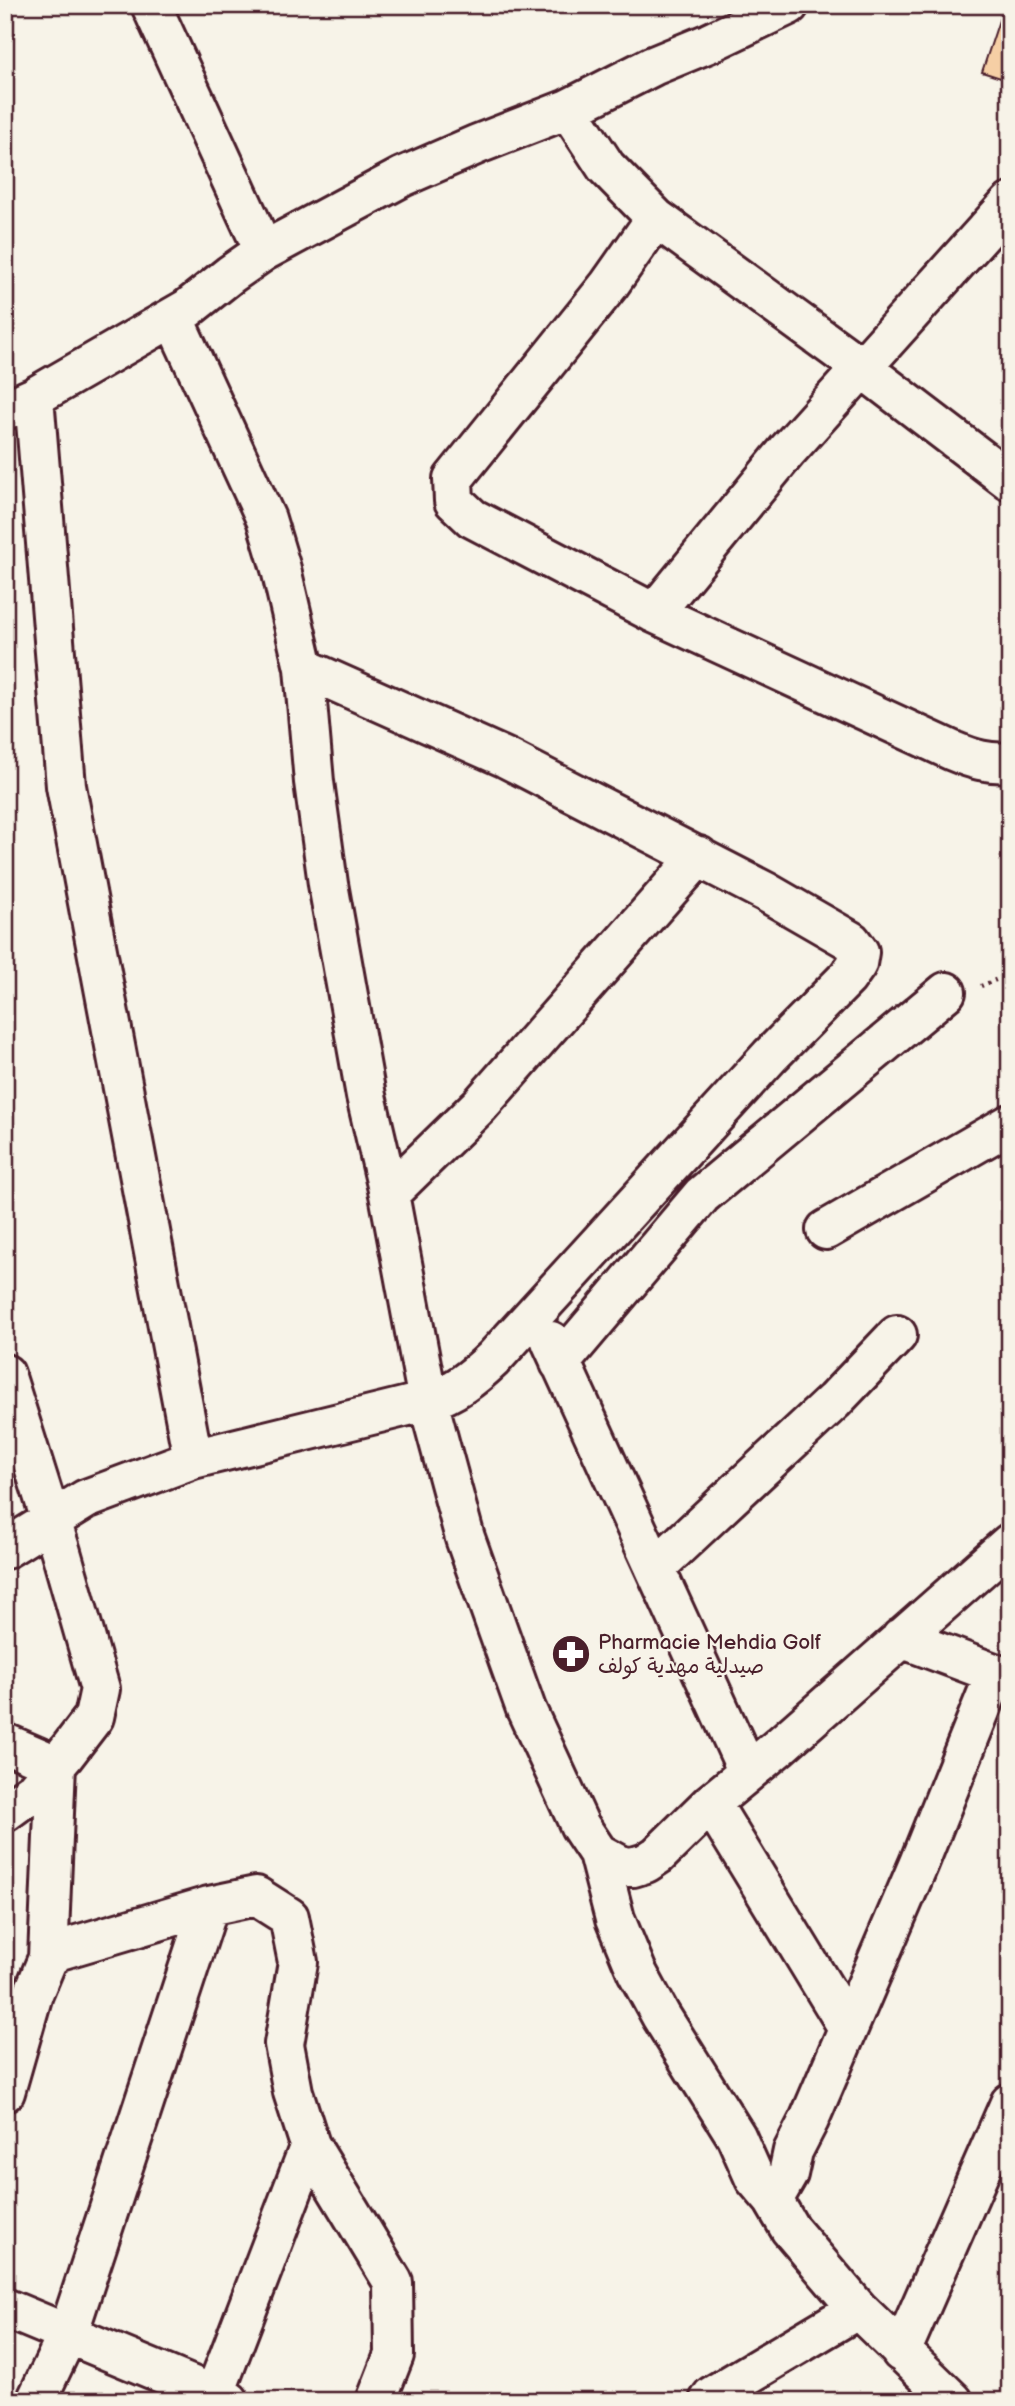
<svg xmlns="http://www.w3.org/2000/svg" width="1015" height="2406" viewBox="0 0 1015 2406" font-family="'Balsamiq Sans','Playpen Sans Arabic',sans-serif">
	<style>
		.building { fill: #f6cfa5; stroke: #4a1f2b; stroke-width: 2 }
		.lines { fill: none; stroke-linecap: round; stroke-linejoin: round }
		.minor-casing { stroke: #4a1f2b; stroke-width: 44 }
		.path { stroke: #4a1f2b; stroke-width: 4.5; stroke-dasharray: 2 5; stroke-linecap: butt }
		.minor { stroke: #f7f3e8; stroke-width: 38 }
		.labels { text-anchor: middle; stroke-width: 5; stroke-linejoin: round; paint-order: stroke }
		.poi-label { font-size: 21px; fill: #4a1f2b; stroke: #f7f3e8; text-anchor: start }
	</style>
	<rect width="100%" height="100%" fill="#f7f3e8"/>
	<filter id="ink" filterUnits="userSpaceOnUse"><feTurbulence type="fractalNoise" baseFrequency=".0143" numOctaves="2"/><feDisplacementMap in="SourceGraphic" scale="14" xChannelSelector="R" yChannelSelector="G"/><feConvolveMatrix kernelMatrix="1 2 1 2 8 2 1 2 1" color-interpolation-filters="sRGB"/></filter>
	<g filter="url(#ink)">
		<!-- building -->
		<path class="building" d="M1004,5H1010V81L982,72Z"/>
		<g class="lines">
			<!-- minor casing -->
			<g class="minor-casing">
				<path id="minor" d="M151,5L264,251
					M568,109L606,167L656,218L609,285L453,479L454,501L472,518L654,613
					M1010,203L787,451L654,613L953,751C972,759 989,764 1010,762
					M656,218L862,368L1010,481
					M173,317L266,519L281,569L304,668L314,782L328,884L366,1096L389,1194L428,1401L465,1538L526,1709L580,1826L598,1853L615,1919L637,1972L661,2016L736,2136L755,2179L773,2200L790,2229L858,2309L953,2401
					M34,397L66,786L193,1459
					M5,410L34,397L187,309L231,274L264,251L402,177L478,144L568,109L653,66L709,43L789,5
					M389,1194L480,1105L699,856
					M826,1230L1010,1124
					M551,1341L748,1772
					M560,1363L702,1195L946,992
					M5,1374L61,1552L100,1689L94,1717L64,1756L35,1790L5,1812
					M5,1549L86,1499L193,1459L428,1401C454,1393 473,1378 493,1359L770,1056L847,978L857,964L859,952L851,941L766,892L506,758L304,668
					M655,1568L834,1401L897,1335
					M901,1638L1010,1679
					M5,1743L56,1765L48,1958
					M711,1803L847,2026
					M598,1853L622,1866L633,1867L646,1863L658,1855L711,1803L780,1746L1010,1543
					M5,2092L33,1994L48,1958L60,1950L209,1906L256,1896L289,1917L298,1962L284,2044L293,2092L310,2145L393,2282L394,2355L376,2401
					M773,2200L788,2174L793,2151L809,2120L919,1863L995,1674
					M5,2308L229,2401
					M901,2352L1010,2103
					M36,2401L68,2334L209,1906
					M212,2401L310,2145
					M709,2401L712,2396L858,2309"/>
			</g>
			<!-- path -->
			<path class="path" d="M981,986L1010,974"/>
			<!-- minor -->
			<use href="#minor" class="minor"/>
		</g>
	</g>
	<!-- icons -->
	<defs>
		<g id="pharmacy-disc" transform="scale(2.0125)"><circle r="9.5" fill="#4a1f2b" stroke="#f7f3e8"/><path d="M-2-6h4v4h4v4h-4v4h-4v-4h-4v-4h4Z" fill="#fff"/></g>
	</defs>
	<g fill-rule="evenodd">
		<use href="#pharmacy-disc" x="571" y="1654"/>
	</g>
	<g class="labels">
		<!-- poi labels -->
		<g class="poi-label">
			<text x="598" y="1649">Pharmacie Mehdia Golf<tspan x="598" dy="24">صيدلية مهدية كولف</tspan></text>
		</g>
	</g>
	<!-- margin -->
	<rect width="1015" height="2406" fill="none" stroke="#f7f3e8" stroke-width="28"/>
	<rect x="14" y="14" width="987" height="2378" fill="none" stroke="#4a1f2b" stroke-width="2.5" filter="url(#ink)"/>
</svg>
